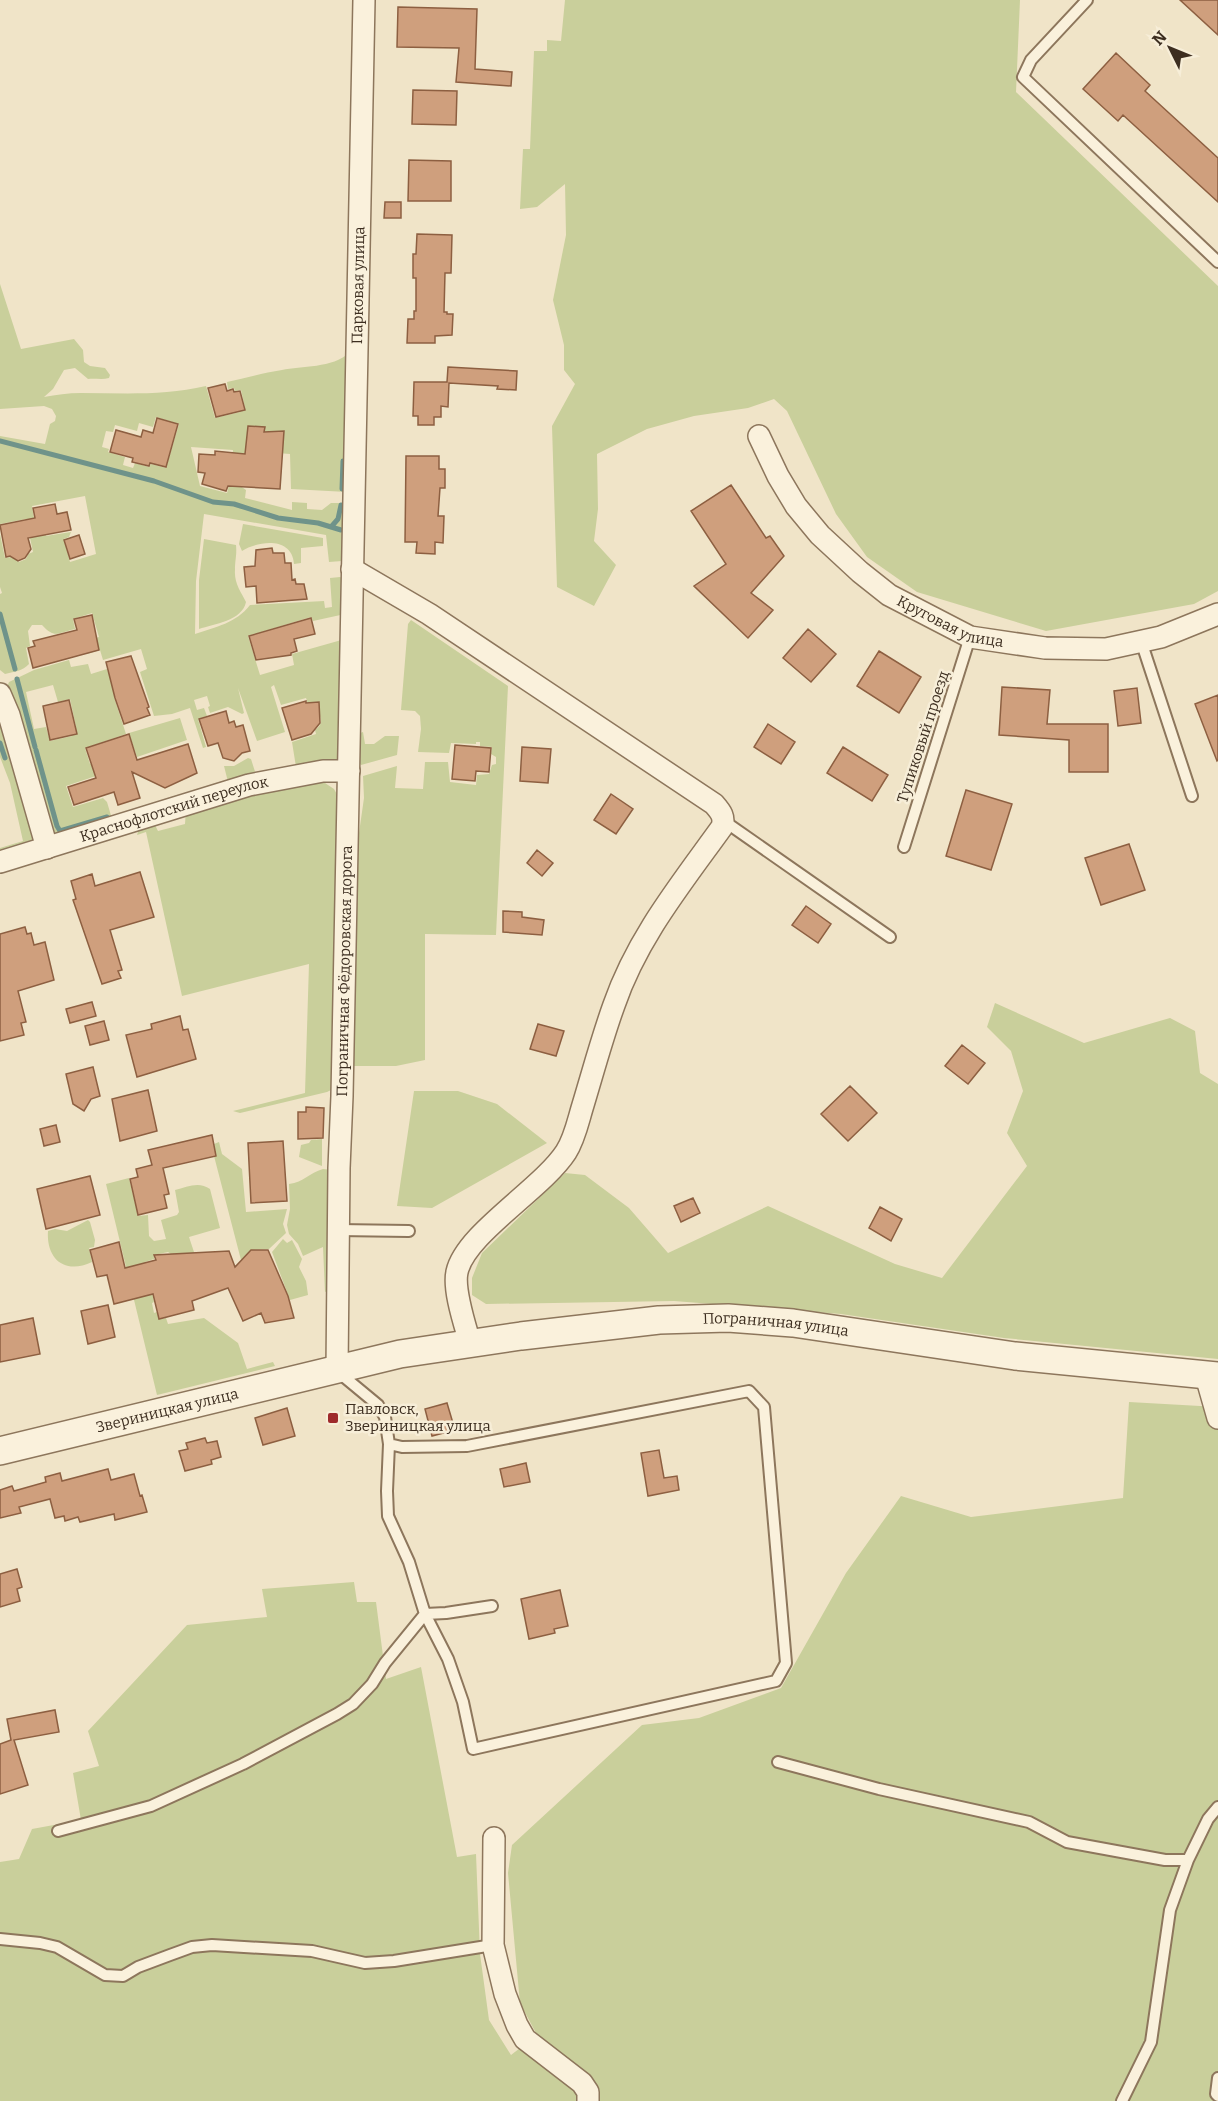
<svg xmlns="http://www.w3.org/2000/svg" width="1218" height="2101" viewBox="0 0 1218 2101" font-family="Bitter,serif">
	<style>
		.green { fill: #c9cf9b; fill-rule: evenodd }
		.lines { fill: none; stroke-linecap: round; stroke-linejoin: round }
		.stream { stroke: #6f938a; stroke-width: 5 }
		.building { fill: #cf9f7d; stroke: #8d5f41; stroke-width: 1.5 }
		.service-casing { stroke: #8d765c; stroke-width: 14 }
		.minor-casing { stroke: #8d765c; stroke-width: 24 }
		.tertiary-casing { stroke: #8d765c; stroke-width: 30 }
		.service { stroke: #faf1dc; stroke-width: 10 }
		.minor { stroke: #faf1dc; stroke-width: 21 }
		.tertiary { stroke: #faf1dc; stroke-width: 27 }
		.poi-dot { fill: #9e2a2b; stroke: #f7eed8; stroke-width: 2 }
		.labels { text-anchor: middle; stroke-width: 5; stroke-linejoin: round; paint-order: stroke }
		.street-label { font-size: 15px; fill: #3d2e20; stroke: #f7eed8 }
		.poi-label { font-size: 15px; fill: #3d2e20; stroke: #f7eed8; text-anchor: start }
	</style>
	<rect width="100%" height="100%" fill="#f0e4c8"/>
	<!-- green -->
	<path class="green" d="M565,0H1020L1016,92L1218,286V591L1194,604L1046,631L917,592L867,557L836,514L787,411L774,399L748,408L694,416L647,429L597,454L598,509L594,541L616,565L594,606L557,587L552,426L575,384L564,370V345L553,300L566,235L565,184L537,207L520,209L523,149H530L534,51H547V40L561,41Z
		M0,284L21,349L74,339L83,350L84,362L90,366L105,368L110,375L109,378C102,380 95,378 88,379L75,368L64,370L53,389L44,397C56,395 68,393 81,393C123,393 164,396 206,386L215,418L240,412V410L245,408L241,390L235,391L234,388L228,389L227,382C245,378 263,373 282,370C301,366 333,368 349,353L347,492L291,489L290,454L250,451L247,484L232,462L233,450L191,447L200,486L227,493L230,482L236,483L246,490L245,498L292,510V502L307,503V509L322,510L331,503H346L343,560L342,561L329,562L326,535L204,514L196,581L195,634C216,627 236,623 250,605L324,601L325,608L332,607L330,578L340,577L344,579L345,614L313,621L311,617L248,636L260,675L294,665L292,654L345,639L344,747L338,762L296,767L292,742L316,734L315,730C322,725 322,721 319,713L310,710L306,698L281,705L274,685L271,687L285,732L257,741L238,688L244,713L242,714L228,707L210,713L208,707L210,706L207,696L194,700L197,710L204,708L207,716L198,719L206,747L203,748L190,708L172,714L154,716L140,672L147,669L141,649L103,660L100,650L87,654L85,641L99,637L92,613L73,619L75,629C57,633 55,639 42,625H32L28,631L30,646L26,648L29,664C23,671 13,672 5,674L0,670V594L2,593L0,587V534L5,558L11,557L19,562L26,559L28,554L33,552L26,519L0,524V436L45,444L50,424L55,421L56,416L52,409L44,406L0,409ZM156,417L179,424L166,468L151,464L149,467L135,463L133,468L123,465L125,457L108,452L109,449L102,447L106,431L113,432L115,425L137,431L139,423L153,427ZM85,496L96,554L70,562L64,539L69,537L71,532L46,536L44,523L35,525L32,506Z
		M243,524L323,538V546L301,548V563L294,564C292,536 258,541 242,551L239,544Z
		M204,539L236,545C237,555 235,560 235,570C234,583 241,592 246,602C242,621 214,624 199,629V580Z
		M411,620L508,686L496,935L425,934V1060L396,1066H352L354,868L364,798L363,776L397,766L395,788L423,789L425,762H448L450,782L476,785L477,775L489,774L492,765L496,764V757L491,754L492,747L480,746V742H476V744L451,743L449,753L418,752L421,729L420,716L415,711L401,710L408,624Z
		M69,660L71,667L88,664L91,674L107,669L111,680L137,672L142,687L114,697L126,734L85,748L90,764L98,761L102,774L66,786L73,807L103,798L107,802L112,819L55,838L6,690L9,682L34,670ZM53,685L58,702L70,699L76,727L70,729L72,736L50,741L46,727L34,729L26,692Z
		M0,709L36,842L0,859V848L23,841L10,783L0,757Z
		M180,718L187,740L137,757L129,733Z
		M363,732L365,744H374L385,736H399L397,755L361,765C354,757 358,743 360,733Z
		M248,758L251,759L257,778L229,786L224,766H234Z
		M322,781L334,789L339,798L335,1088L327,1092L240,1113L233,1111L305,1093L309,964L182,996L146,832L137,835L140,825L153,821L158,831L185,824L186,810L219,799Z
		M995,1003L1084,1043L1170,1018L1195,1031L1200,1073L1218,1084V1359L1004,1338L841,1314L674,1301L486,1304L472,1295V1278L482,1253L565,1173L585,1175L629,1208L668,1253L768,1206L895,1264L942,1278L1027,1166L1007,1133L1023,1091L1011,1051L987,1027Z
		M414,1091H458L497,1104L547,1143L432,1208L397,1206Z
		M322,1139V1166L299,1157L301,1145L309,1143L311,1140Z
		M219,1142L222,1154L242,1169L246,1212L287,1209L283,1224L286,1233L269,1249L251,1250L241,1260L214,1156L216,1155L214,1144Z
		M323,1169L332,1170L331,1289L325,1292L323,1247L303,1256L298,1244L289,1234L287,1225L290,1209L289,1184C304,1182 309,1173 323,1169Z
		M129,1178L138,1216L148,1215L149,1236L154,1241L166,1239L161,1220L177,1215L179,1212L175,1190C187,1187 199,1181 210,1189L220,1228L189,1237L197,1261L187,1265L168,1252L154,1255V1259L145,1262L154,1302L152,1303L154,1313L157,1312L159,1319L166,1318L168,1324L204,1318L238,1343L247,1369L273,1362L275,1366L157,1395L106,1184Z
		M88,1220L90,1222L95,1240L94,1247L89,1248L92,1262C65,1275 46,1259 48,1231L55,1229L67,1231Z
		M283,1239L287,1243L292,1240L302,1259L299,1267L306,1281L308,1295L290,1300L272,1252Z
		M1129,1402L1218,1407V2101H0V1862L19,1859L32,1829L81,1820L73,1773L99,1766L88,1731L187,1625L267,1617L262,1589L354,1582L357,1602H376L386,1679L421,1667L457,1857L476,1854L480,1954L489,2020L511,2055L537,2035L520,2003L508,1873L512,1845L642,1725L699,1718L781,1688L846,1573L901,1496L971,1517L1123,1498Z"/>
	<g class="lines">
		<!-- stream -->
		<path class="stream" d="M0,441L154,481L213,502L234,504L278,518L318,523L341,530
			M342,489L343,461
			M331,527L338,519L341,505
			M0,614L15,669
			M17,679L35,747
			M0,743L5,758
			M36,750L57,826L60,831L107,817"/>
	</g>
	<!-- building -->
	<path class="building" d="M1180,0H1218V35Z
		M398,7L477,9L475,69L512,72L511,86L456,82L459,48L397,47Z
		M1116,53L1150,85L1145,91L1218,158V202L1123,115L1118,121L1083,89Z
		M413,90L457,91L456,125L412,124Z
		M409,160L451,161V201H408Z
		M385,202H401V218H384Z
		M417,234L452,235L451,273H445L444,312H447V314H453L452,335L435,336V343H407L408,319H414V311H416V278H413V254H416Z
		M448,367L517,371L516,390L497,389L498,386L449,383L448,407L441,406V417H434V425H418V416H413L414,382H447Z
		M225,384L227,391L233,389L234,392L240,391L245,410L216,417L208,388Z
		M157,418L178,424L166,467L150,463L149,466L132,462L133,458L110,452L116,430L141,437L143,430L153,433Z
		M248,426L265,427L264,432L284,431L280,489L228,486L226,491L202,484L205,473L198,472L199,454L215,455V451L245,454Z
		M406,456H439V469H445V488H440L438,516H444L443,543L435,542V554L416,553L417,542H405Z
		M731,485L766,538L770,536L784,556L751,593L773,610L748,638L694,586L726,564L691,511Z
		M55,504L57,514L67,512L71,530L28,538L31,549L25,558L18,561L10,556L6,557L0,525L35,518L33,508Z
		M79,535L85,554L70,559L64,540Z
		M272,548L273,553H284L285,563H291L292,580L295,579L296,584H304L307,599L257,603L256,586L246,587L244,567L255,566L256,550Z
		M92,615L99,650L33,668L28,648L35,646L33,641L77,630L74,619Z
		M311,618L315,634L294,639L297,651L291,653V655L256,660L249,636Z
		M808,629L836,654L811,682L783,658Z
		M879,651L921,677L899,713L857,686Z
		M131,656L149,707L147,708L150,715L124,724L115,698L106,662Z
		M1002,687L1050,690L1047,724H1108V772H1069V740L999,735Z
		M1137,688L1141,723L1118,726L1114,691Z
		M1218,695V760L1217,761L1195,704Z
		M69,700L77,734L50,740L43,706Z
		M306,701V703L319,702L320,723L311,734L292,740L282,708Z
		M226,711L229,723L234,721L236,727L243,725L250,751L242,753L234,761L223,758L218,743L208,746L199,719Z
		M768,724L795,742L781,764L754,747Z
		M129,734L137,760L188,744L197,773L165,788L132,772L140,798L118,805L114,792L74,805L68,787L96,778L86,748Z
		M455,745L491,748L489,772L476,771L475,781L452,779Z
		M522,747L551,749L548,783L520,781Z
		M843,747L888,775L872,801L827,773Z
		M966,790L1012,804L991,870L946,856Z
		M611,794L633,809L616,834L594,820Z
		M1129,844L1145,890L1101,905L1085,858Z
		M537,850L553,863L542,876L527,863Z
		M140,872L154,917L110,930L122,970L118,971L121,978L102,984L73,900L76,899L71,881L92,874L95,886Z
		M806,906L831,924L818,943L792,925Z
		M503,911L522,912V917L544,920L542,935L503,932Z
		M25,927L27,934L31,933L34,945L45,942L54,980L18,991L26,1022L21,1023L24,1035L0,1041V934Z
		M92,1002L96,1016L70,1023L66,1009Z
		M180,1016L183,1030L188,1029L196,1059L137,1077L126,1035L152,1029L151,1024Z
		M104,1021L109,1040L90,1045L85,1026Z
		M538,1024L564,1031L556,1056L530,1049Z
		M962,1045L985,1063L968,1084L945,1066Z
		M93,1067L100,1096L91,1099L84,1111L73,1104L66,1074Z
		M850,1086L877,1113L848,1141L821,1114Z
		M148,1090L157,1131L120,1141L112,1099Z
		M306,1107L324,1108L323,1138L298,1139V1112H306Z
		M56,1125L60,1142L44,1146L40,1129Z
		M212,1135L216,1156L163,1168L169,1194L164,1195L167,1208L138,1215L130,1179L138,1177L136,1169L152,1165L148,1150Z
		M283,1141L287,1201L251,1203L248,1143Z
		M90,1176L100,1215L46,1229L37,1189Z
		M693,1198L700,1213L681,1222L674,1206Z
		M880,1207L902,1219L891,1241L869,1228Z
		M119,1242L125,1268L156,1260L154,1255L229,1251L235,1267L251,1250H268L288,1296L294,1318L265,1323L261,1313L243,1321L228,1288L192,1301L194,1310L159,1319L153,1294L114,1304L107,1275L97,1277L90,1250Z
		M108,1305L115,1337L88,1344L81,1311Z
		M33,1318L40,1354L0,1362V1325Z
		M447,1403L455,1430L432,1436L425,1409Z
		M287,1408L295,1436L263,1445L255,1418Z
		M205,1438L207,1443L217,1441L221,1457L211,1460L212,1464L185,1471L179,1451L188,1449L186,1443Z
		M659,1450L664,1478L677,1476L679,1490L648,1496L641,1453Z
		M526,1463L530,1482L504,1487L500,1469Z
		M108,1469L111,1480L134,1474L140,1496L142,1495L147,1512L115,1520L114,1514L80,1522L78,1517L65,1521L64,1516L55,1518L50,1499L19,1507L21,1513L0,1518V1490L12,1486L14,1491L46,1482L45,1477L60,1473L62,1481Z
		M17,1569L22,1587L17,1589L20,1601L0,1607V1574Z
		M560,1590L568,1626L554,1629L555,1633L529,1639L521,1599Z
		M55,1710L59,1732L14,1740L28,1785L0,1794V1744L11,1740L7,1719Z"/>
	<g class="lines">
		<!-- service casing -->
		<g class="service-casing">
			<path id="service" d="M1087,0L1031,60L1023,77L1218,262
				M1141,641L1192,796
				M724,821L890,937
				M904,847L970,637
				M338,1230L409,1231
				M337,1371L378,1405L385,1417L389,1444L387,1491L388,1516L409,1562L425,1614L448,1659L463,1702L473,1749L776,1681L786,1663L764,1407L749,1391L467,1446L402,1447L389,1444
				M778,1762L879,1789L1029,1822L1067,1842L1165,1860H1188
				M58,1831L151,1806L243,1764L337,1714L353,1704L372,1684L385,1663L425,1614L446,1613L492,1606
				M0,1939L40,1943L57,1947L105,1975L123,1976L138,1967L170,1955L192,1947L212,1945L312,1951L365,1963L394,1961L493,1945
				M1218,2078L1216,2094L1218,2096
				M1122,2101L1151,2042L1170,1910L1188,1860L1208,1819L1218,1807"/>
		</g>
		<!-- minor casing -->
		<g class="minor-casing">
			<g id="minor">
				<path id="s1" d="M759,436L778,476L796,506L820,535L860,572L889,595L970,637L1045,648L1106,649L1161,637L1218,614"/>
				<path d="M352,569L429,614L714,804C721,812 725,817 722,827C681,884 637,938 614,1005C602,1038 593,1072 583,1105C578,1121 575,1138 566,1152C542,1189 465,1234 457,1272C453,1290 465,1325 470,1343"/>
				<path d="M0,694L9,715L47,848"/>
				<path id="s2" d="M0,862L249,785L323,771H349"/>
				<path id="s3" d="M337,1371L339,1168L342,1096L364,0"/>
				<path d="M1206,1376L1218,1418"/>
				<path d="M494,1838L493,1945L505,1994L517,2025L525,2039L582,2083L588,2092V2101"/>
			</g>
		</g>
		<!-- tertiary casing -->
		<g class="tertiary-casing">
			<g id="tertiary">
				<path id="s4" d="M0,1451L400,1354L521,1336L659,1320L728,1318L793,1323L1015,1356L1218,1376"/>
			</g>
		</g>
		<!-- service -->
		<use href="#service" class="service"/>
		<!-- minor -->
		<use href="#minor" class="minor"/>
		<!-- tertiary -->
		<use href="#tertiary" class="tertiary"/>
	</g>
	<!-- markers -->
	<rect class="poi-dot" x="327" y="1412" width="12" height="12" rx="3"/>
	<g class="labels">
		<!-- street labels -->
		<g class="street-label">
			<text dy="5" stroke="none"><textPath href="#s3" startOffset="1086">Парковая улица</textPath></text>
			<text dy="5" stroke="none"><textPath href="#s1" startOffset="276">Круговая улица</textPath></text>
			<text transform="translate(923 737) rotate(-72)" y="5">Тупиковый проезд</text>
			<text dy="5" stroke="none"><textPath href="#s2" startOffset="182">Краснофлотский переулок</textPath></text>
			<text dy="5" stroke="none"><textPath href="#s3" startOffset="400">Пограничная Фёдоровская дорога</textPath></text>
			<text dy="5" stroke="none"><textPath href="#s4" startOffset="790">Пограничная улица</textPath></text>
			<text dy="5" stroke="none"><textPath href="#s4" startOffset="172">Звериницкая улица</textPath></text>
		</g>
		<!-- poi labels -->
		<g class="poi-label">
			<text x="345" y="1414">Павловск,<tspan x="345" dy="17">Звериницкая улица</tspan></text>
		</g>
	</g>
	<!-- north arrow -->
	<g transform="translate(1170 48) rotate(313)" stroke="#f7eed8" stroke-width="4.5" paint-order="stroke">
	<path d="M0-4.5L10 22L0 15L-10 22Z" fill="#3d2e20"/>
	<text y="-9" font-size="16" font-weight="bold" text-anchor="middle" fill="#3d2e20">N</text>
	</g>
</svg>
